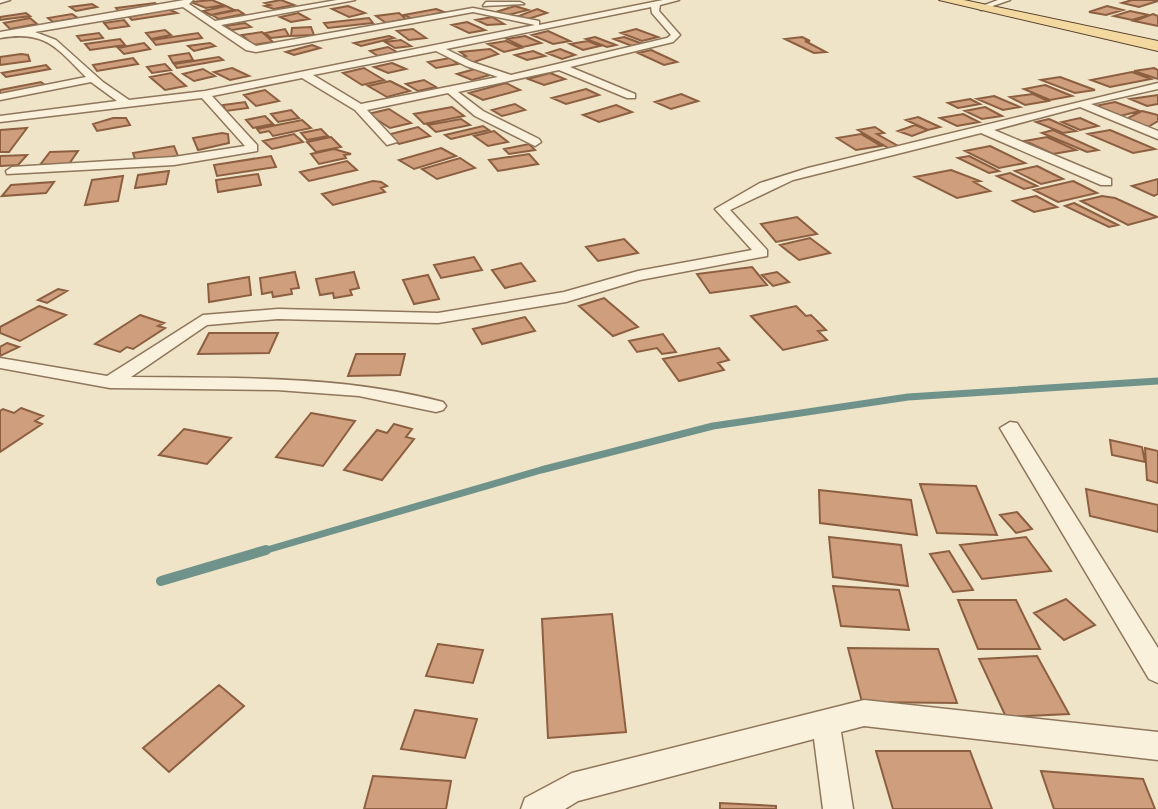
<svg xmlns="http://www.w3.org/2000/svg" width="1158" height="809" viewBox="0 0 1158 809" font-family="'Crimson Pro',serif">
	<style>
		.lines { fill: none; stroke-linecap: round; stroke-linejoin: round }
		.stream-far1 { stroke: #6f938a; stroke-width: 7 }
		.stream { stroke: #6f938a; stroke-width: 10 }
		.building { fill: #cf9f7d; stroke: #8d5f41; stroke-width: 2 }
		.street-casing { stroke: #8d765c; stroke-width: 3 }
		.primary-casing { stroke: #5b4430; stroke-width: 2 }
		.street { fill: #faf1dc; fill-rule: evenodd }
		.primary { fill: #f3d9a0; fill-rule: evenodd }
	</style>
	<rect width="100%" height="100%" fill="#f0e4c8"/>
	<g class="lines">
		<!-- stream-far1 -->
		<path class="stream-far1" d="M260,552L541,470L713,426L908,397L1158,381"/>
		<!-- stream -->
		<path class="stream" d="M161,581L266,550"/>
	</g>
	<!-- building -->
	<path class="building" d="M212,0L224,5L206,8L191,2Z
		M281,0L294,5L274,9L265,6L270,5L265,3Z
		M1132,0H1155L1158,1L1139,7L1122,3Z
		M155,3L159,7L120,13L116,8Z
		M92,4L97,7L76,11L70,7Z
		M226,6L234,10L211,15L203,11Z
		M348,6L365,13L349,17L332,9Z
		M515,6L528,10L508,15L496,12Z
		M1107,6L1123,10L1106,15L1089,12Z
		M168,9L177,13L132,20L129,17Z
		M436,9L444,12L412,19L404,15Z
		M537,9L547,13L528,19L516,17Z
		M238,10L244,14L219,19L212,15Z
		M1130,11L1149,15L1132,20L1114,16Z
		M26,13L30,16L0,20V17Z
		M298,13L309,19L291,22L280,17Z
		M399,13L406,19L386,23L376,16Z
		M72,14L78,18L53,22L48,18Z
		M1153,14L1158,16V26L1134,21Z
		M492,17L504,24L487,25L476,20Z
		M30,18L37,24L10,29L4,23Z
		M369,18L373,23L328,28L324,23Z
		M124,20L129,26L109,29L104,23Z
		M467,22L485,30L469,33L452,25Z
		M245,23L251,27L232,30L225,26Z
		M311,27L314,35L291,36L292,28Z
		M285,29L289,36L271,38L265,33Z
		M413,29L426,38L409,40L397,31Z
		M636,29L658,37L642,41L621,33Z
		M165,30L171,35L151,39L146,33Z
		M548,31L570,41L553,44L532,35Z
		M262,32L273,42L253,45L242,35Z
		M99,33L103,38L81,41L77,36Z
		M198,33L202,38L156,45L152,40Z
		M389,36L394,38L361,46L354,43Z
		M525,36L541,43L523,47L507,39Z
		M595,37L616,45L607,47L586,39Z
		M624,37L643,44L632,46L614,39Z
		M802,37L810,41H805L826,52L814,53L785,39Z
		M120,39L125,45L90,50L85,44Z
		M401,40L411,46L395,48L385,42Z
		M506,41L521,48L504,52L488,44Z
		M588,41L600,46L583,50L570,44Z
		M144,43L150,49L124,54L118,48Z
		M210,43L215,46L194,51L188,46Z
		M312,45L320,48L294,55L286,52Z
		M388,47L397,52L378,56L370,51Z
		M490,49L498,54L471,63L461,57L466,56L460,52Z
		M560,49L575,55L562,59L547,53Z
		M651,50L677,62L664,65L638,53Z
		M533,51L545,56L527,60L515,55Z
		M189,53L193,60L173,63L169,56Z
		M21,54L28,55L30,61L0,65V57Z
		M219,57L223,60L177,68L174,64Z
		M133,58L138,64L97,71L93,65Z
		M450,58L458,64L436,68L428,62Z
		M392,63L406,69L388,73L374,67Z
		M165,64L171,70L152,73L147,67Z
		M46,65L50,69L6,77L2,73Z
		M232,68L249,76L230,80L214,72Z
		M364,68L384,80L362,85L343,73Z
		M1154,68L1158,70V79L1134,71Z
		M203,69L215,76L194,81L183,74Z
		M475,69L490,75L472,80L457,74Z
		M1132,72L1151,79L1110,87L1091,80Z
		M171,73L186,86L165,90L150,77Z
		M550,73L565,79L544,85L528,79Z
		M1060,77L1095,90L1075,93L1041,80Z
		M424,80L436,87L418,91L406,84Z
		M390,81L410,91L387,97L368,86Z
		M41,82L45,85L0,95V90Z
		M506,83L520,90L483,100L469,93Z
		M1045,85L1072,96L1050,100L1024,89Z
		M586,89L599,95L566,104L552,98Z
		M265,90L279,101L256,106L244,95Z
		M681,94L698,101L671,109L655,102Z
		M1033,94L1048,101L1025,105L1010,97Z
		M1158,95V104L1147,106L1130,99Z
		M994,96L1020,107L1003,110L977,99Z
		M970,99L980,104L958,108L948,103Z
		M245,102L248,108L226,111L223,105Z
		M1115,102L1140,111L1120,116L1095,106Z
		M515,104L525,110L502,116L492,110Z
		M616,105L632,112L599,122L583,115Z
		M452,107L464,116L424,124L414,114Z
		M985,107L1002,116L982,119L965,111Z
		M389,109L411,123L390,128L368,114Z
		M291,110L299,118L278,122L271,114Z
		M1142,111L1158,115V121L1148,127L1124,120Z
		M963,114L979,122L957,126L940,118Z
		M265,116L273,124L253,128L246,120Z
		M918,117L940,127L928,130L906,120Z
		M113,118H126L130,125L97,131L93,124Z
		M1080,118L1098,126L1080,130L1062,122Z
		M461,119L470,125L436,132L428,125Z
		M1049,119L1076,131L1063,133L1036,122Z
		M302,120L311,128L273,136L269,131L260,133L257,129Z
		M915,125L928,130L912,136L898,131Z
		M483,126L489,130L451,139L445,135Z
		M418,127L430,136L399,144L387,135Z
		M875,127L884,133L877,134L900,147L890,149L858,130Z
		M27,128L9,152H0V130Z
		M321,129L328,136L307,140L301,133Z
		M1053,130L1098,150L1087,152L1042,133Z
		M1110,130L1155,149L1133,153L1088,134Z
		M494,131L508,142L488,146L474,136Z
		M222,133L228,134L229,143L198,150L193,138Z
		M294,134L303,142L272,149L263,141Z
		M861,134L881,146L856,150L837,138Z
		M331,137L341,147L316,152L307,142Z
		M1047,137L1076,150L1053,154L1025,141Z
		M529,144L535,150L509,154L504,149Z
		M174,146L178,156L136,162L133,153Z
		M990,146L1025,163L999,168L965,151Z
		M441,148L456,156L414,169L399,160Z
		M334,149L351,154L344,155L346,158L319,164L311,154Z
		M78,151L69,164L40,165L50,152Z
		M529,154L538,164L498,171L489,160Z
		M27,155L18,165L0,166V156Z
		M271,156L276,167L217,176L214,165Z
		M969,156L999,171L989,173L958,158Z
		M460,158L475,168L437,179L422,169Z
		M347,161L357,170L309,181L300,172Z
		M1037,166L1063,179L1041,184L1015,171Z
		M951,170L980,181L974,182L990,191L957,198L915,177Z
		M169,171L166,184L135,188L138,175Z
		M1010,173L1037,186L1024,189L997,176Z
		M258,174L261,185L218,192L216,180Z
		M123,176L118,201L85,205L92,180Z
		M1158,179V194L1154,196L1132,186Z
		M373,181L381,182L387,186L381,188L385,192L333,205L322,194Z
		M1073,181L1097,193L1058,202L1034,190Z
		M54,182L46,193L2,196L11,185Z
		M1036,196L1057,207L1034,212L1013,201Z
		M1102,196L1115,198L1157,217L1128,225L1081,201Z
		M1074,203L1118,225L1109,227L1065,206Z
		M797,217L817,234L776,242L761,224Z
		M810,238L830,253L799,260L780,245Z
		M624,239L638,253L598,261L586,247Z
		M474,257L482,270L441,278L434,265Z
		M521,263L535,281L505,288L492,270Z
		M752,267L767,285L710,293L697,274Z
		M295,272L299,288L291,289L292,294L273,297L272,292L262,294L260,278Z
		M354,272L359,288L350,290L352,295L334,298L333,293L320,295L316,279Z
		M777,272L789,282L773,286L762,275Z
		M428,275L439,299L414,304L403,280Z
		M249,277L251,295L209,302L208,284Z
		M58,289L67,291L47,303L38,300Z
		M604,298L638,327L613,336L579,306Z
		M39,306L66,315L20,341L0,333V327Z
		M796,306L806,316L811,315L826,330L818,331L827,340L783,350L751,316Z
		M140,315L164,323L158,326L165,328L133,349L127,347L120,352L95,344Z
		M525,317L535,331L482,344L473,329Z
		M209,333H278L269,353L198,354Z
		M663,334L676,352L662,354L657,348L637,352L629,341Z
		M7,343L19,347L0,356V347Z
		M719,348L729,360L718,363L724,370L679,381L663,359Z
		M356,354H405L400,375L348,376Z
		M21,408L43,416L35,421L42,424L0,452V411L3,409L14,413Z
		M311,413L355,421L323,466L276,457Z
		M394,424L412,429L406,437L414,439L382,480L344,470L377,430L387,433Z
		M184,429L231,438L207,464L159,455Z
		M1110,440L1142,447L1145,462L1112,455Z
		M1145,448L1158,451V483L1147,480Z
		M920,484L976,486L997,535L937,533Z
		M1086,489L1158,505V532L1090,516Z
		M819,490L911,500L917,535L820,523Z
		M1017,512L1032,529L1016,533L1000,515Z
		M829,537L901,545L908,586L833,577Z
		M1026,537L1051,571L982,579L960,545Z
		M949,551L973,590L953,592L930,554Z
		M833,586L899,590L909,630L841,626Z
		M1066,599L1095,625L1064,640L1034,613Z
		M958,600H1016L1040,649H978Z
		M612,614L626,732L548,738L542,619Z
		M438,644L483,650L473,683L426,676Z
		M848,648L938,649L957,703L862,702Z
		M1037,656L1069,714L1006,717L979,659Z
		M219,685L244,706L169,772L143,748Z
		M415,710L477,719L465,758L401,749Z
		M876,751H970L992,809H893Z
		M1041,771L1143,779L1155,809H1054Z
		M373,776L451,781L446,809H364Z
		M720,803L776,806V809H720Z"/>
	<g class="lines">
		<!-- street casing -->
		<g class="street-casing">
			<path id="street" d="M0,0H10L0,3Z
				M184,0H193L189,4L215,21L337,0H355L221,25L256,46L473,8L539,21V25L663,0H679L660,5L659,11L680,35L673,42L570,67L635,94V98H627L559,70L458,92L483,111L539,139L541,142L535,146L475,116L448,93L367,110L397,142L387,145L355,110L302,78L212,96L257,145V151L174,165L7,174L6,171L12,167L174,157L245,146L202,98L0,122V116L117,101L91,82L0,100V94L86,77C56,47 45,30 0,38V32ZM183,7L246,50L256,52L473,12L535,25L205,91L129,100L103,82L56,40L35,32ZM651,7L652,13L671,35L667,38L511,75L472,62L446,49ZM436,51L466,66L498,77L361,104L313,75Z
				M998,0H1010L981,10L977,8Z
				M486,2H520L524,4L483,6Z
				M1158,83V89L1091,104L1158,131V139L1080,107L994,130L1111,179V185H1101L981,133L793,180L730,210L767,250V256L640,280L566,302L438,323L278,319L207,325L131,377C235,378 341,375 443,402L446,406L443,410L436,412L359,396L277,390L110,388L0,368V358L107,376L203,315L278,309L438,313L564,292L638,271L752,250L715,209L760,183L808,168Z
				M1010,422L1017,423L1158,648V683L1149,679L1000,428Z
				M864,700L1158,732V760L864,726L841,732L853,809H823L814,739L578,801L565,809H521L525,798L572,773Z"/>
		</g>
		<!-- primary casing -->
		<g class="primary-casing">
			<path id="primary" d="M939,0H964L1158,41V51Z"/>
		</g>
		<!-- street -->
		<use href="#street" class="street"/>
		<!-- primary -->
		<use href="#primary" class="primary"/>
	</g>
</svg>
